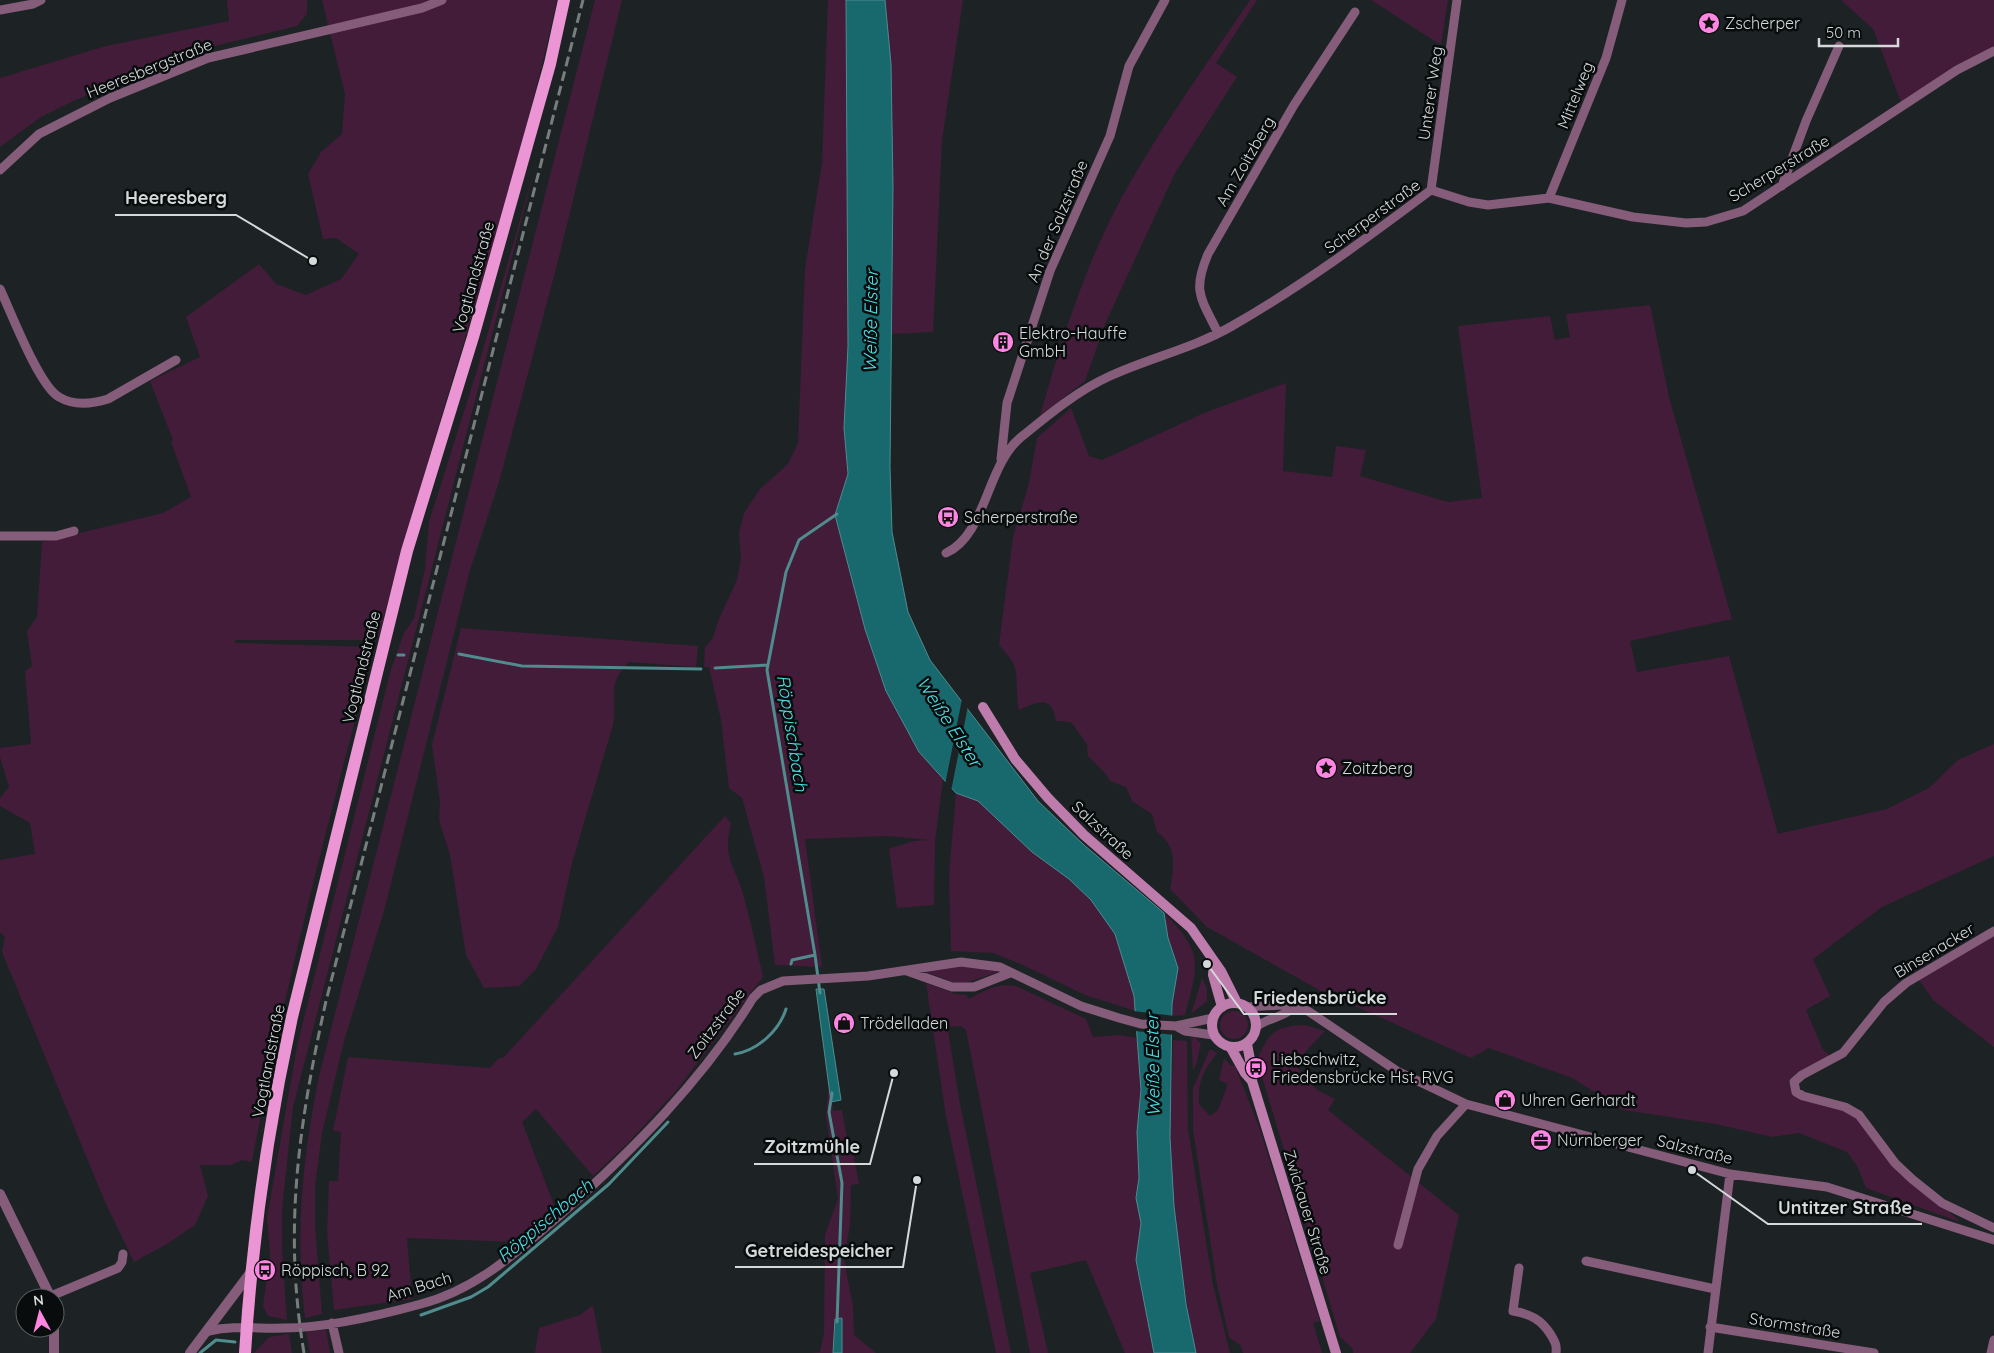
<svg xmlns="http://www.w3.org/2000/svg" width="1994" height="1353" viewBox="0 0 1994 1353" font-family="Quicksand,sans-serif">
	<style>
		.green { fill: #421c39 }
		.water { fill: #17696e; stroke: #508b8e }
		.pier { fill: #1d2324 }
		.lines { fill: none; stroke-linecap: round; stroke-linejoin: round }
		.stream { stroke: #508b8e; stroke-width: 3 }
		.minor { stroke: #855c7a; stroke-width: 9 }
		.tertiary { stroke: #855c7a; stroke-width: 10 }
		.secondary { stroke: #be7cad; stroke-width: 10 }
		.primary { stroke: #eb95d5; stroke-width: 12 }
		.rail { stroke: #787d7d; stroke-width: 3; stroke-dasharray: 10 5; stroke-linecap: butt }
		.labels { text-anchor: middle; stroke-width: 5; stroke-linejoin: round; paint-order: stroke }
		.poi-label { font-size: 16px; fill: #d5d9d9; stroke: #090c0c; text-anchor: start }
		.street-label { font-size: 16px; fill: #d5d9d9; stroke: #090c0c }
		.water-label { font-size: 18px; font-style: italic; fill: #4be0e8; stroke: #090c0c }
		.leader { fill: none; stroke: #d5d9d9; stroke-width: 2 }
		.callout-dot { fill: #d5d9d9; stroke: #090c0c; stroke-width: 2 }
		.callout-label { font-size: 18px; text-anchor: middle; font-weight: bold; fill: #d5d9d9; stroke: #090c0c; stroke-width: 5; stroke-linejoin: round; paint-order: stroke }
	</style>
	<rect width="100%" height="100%" fill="#1d2324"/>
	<!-- green -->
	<path class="green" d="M227,0H307V14L297,26L202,49L73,101L41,117L0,147V78L106,46L229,21Z
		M322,0H557C510,215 434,423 379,635L373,640H235L236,643L371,647L372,656C328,823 283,991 252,1162L242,1160L231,1165H200L208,1196L195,1225L167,1244L134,1262L105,1202L2,952L5,937L0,932V860L35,854L30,823L0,806V798L9,787L0,757V748L31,744L25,671L32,666L27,631L37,617L42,542L163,513L191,497L171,442L173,440L150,381L200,357L186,317L259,264L276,284L306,295L341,279L359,254L336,238L323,239L308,174L321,152L342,134L345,94Z
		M595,0H622L558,261L499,482L470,570L384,911L344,1041L322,1133L315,1186V1225L322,1314L305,1318C295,1231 302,1162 319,1076Z
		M828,0H846L849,226L848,346L844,428L848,474L835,515L865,629L886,691L919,752L943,779L935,841L934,905L897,908L889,849L914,841L930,840L888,836L805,839L822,967L775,965L764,877L742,798L729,788L721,720L709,667H704L705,647L713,638L718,621L737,580L741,559L739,533L744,513L760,489L788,464L798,443L805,269L822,163Z
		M885,0H963L942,140L933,332L892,334C893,222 894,111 885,0Z
		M1250,0H1257L1216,63L1237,77L1175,173L1105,324L1085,381L1040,416C1061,341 1085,265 1122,197C1160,128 1207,64 1250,0Z
		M1371,0H1448L1441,45Z
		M1841,0H1994V51L1903,107L1873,29Z
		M537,160L293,1107L282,1209V1250L287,1320L268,1316L263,1306L270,1255L267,1218L297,1046L391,669L404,633L414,618L425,569L429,522L478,367Z
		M1650,305L1669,397L1732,619L1630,641L1637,672L1729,656L1778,834L1887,809L1929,788L1958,760L1994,744V856L1882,907L1813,959L1830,996L1806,1010L1823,1050L1832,1057L1795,1075L1789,1082C1790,1111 1837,1099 1853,1112C1867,1123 1880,1141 1892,1154C1914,1178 1936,1200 1960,1222L1866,1188L1857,1166L1847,1152L1799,1133L1772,1137L1716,1124L1623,1110L1572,1078L1489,1048L1471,1058L1319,990L1207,927L1170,889C1174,867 1178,847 1157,832L1152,814L1132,801L1126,787L1110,781L1106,774L1088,756L1087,744L1071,722L1056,721C1052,694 1037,702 1019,710C1015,695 1019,679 1014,665C1011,658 1004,651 999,645L1013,537L1029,483L1037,438L1071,408L1089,456L1102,460L1204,413L1286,383L1283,471L1332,477L1336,446L1366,450L1360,476L1448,502L1482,498L1458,326L1550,316L1555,340L1570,337L1566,314Z
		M461,628L698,646L696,667L629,662C605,686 618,697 613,725L572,863L558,927L536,969L519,986L484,988L466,955L450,855L439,820L440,801L432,745Z
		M956,793L978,801L1032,852L1069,879L1091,900L1115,934L1134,996L1136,1011L1085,995L1023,965L993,953L951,951L949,874Z
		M725,816L731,823C722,860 735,864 744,897C751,923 757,950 763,977L676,1091L627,1144L593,1176L536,1109L522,1122L556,1210L517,1242L407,1238L412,1299L334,1310L327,1232L329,1181H338L341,1132L333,1131L348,1057L490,1068L499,1058H503Z
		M1164,913C1205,954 1198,964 1185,1015L1173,1016L1172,1004L1178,968L1168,938Z
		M1994,936V1047L1933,1000L1919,980Z
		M951,965L997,970L998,972L966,983H955L923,971Z
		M1202,978L1207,988V1001L1191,1014Z
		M926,983L956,994L966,995L969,999C985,990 998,983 1016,986L1086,1019L1093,1037L1118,1035L1138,1038L1141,1090L1137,1132L1139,1178L1136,1198L1141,1223L1136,1260L1154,1353H1125L1086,1260L1030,1273L1048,1353H1030L966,1030L961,1026L948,1027V1030L959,1099L1011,1353H996L946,1116Z
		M1220 1025a14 14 0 1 1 28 0a14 14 0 1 1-28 0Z
		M1305,1025L1325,1031L1294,1064L1317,1090L1335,1099L1328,1110L1459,1215L1436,1319L1410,1353H1353V1349L1340,1337L1257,1060C1269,1032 1275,1026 1305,1025Z
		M1195,1037L1201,1044L1196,1065L1193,1070L1191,1038Z
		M1173,1040L1187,1041L1188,1129L1213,1285L1230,1353H1196C1182,1283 1172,1210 1170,1138C1170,1106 1173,1073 1173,1040Z
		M1210,1049L1217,1053C1203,1072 1198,1080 1199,1104L1210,1116L1218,1110L1228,1084L1219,1080L1224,1058L1230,1065L1235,1066L1259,1127L1320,1321L1313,1323L1322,1353H1243L1241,1346L1229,1337L1217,1284L1193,1130V1088Z
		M829,1084L833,1111L842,1110L849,1151H853L859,1184L851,1185L850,1225L844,1259L853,1307L854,1335L876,1353H811L820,1352L824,1333L825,1235L838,1199L826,1115Z
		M593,1305L602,1353H535L539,1328L580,1315Z
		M326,1330L330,1353H310L306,1332Z
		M289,1334L292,1353H254L269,1337Z"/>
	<!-- water -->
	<path class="water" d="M846,0H885L891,64L893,186L890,467L892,532L908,612L930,660L1038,801L1084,845L1164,913L1168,938L1178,968L1172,1004L1170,1138L1174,1206L1186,1304L1196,1353H1154L1153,1348L1136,1260L1141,1223L1136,1198L1139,1178L1137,1132L1141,1090L1134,996L1115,934L1091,900L1069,879L1032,852L978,801L956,793L919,752L886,691L865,629L835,515L848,474L844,428L848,346Z
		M816,989H824L841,1100L831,1102Z
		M842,1318V1353H833L835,1319Z"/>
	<!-- pier -->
	<path class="pier" d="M962,699L968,706L951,791L945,785Z
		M1133,1011L1175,1016V1035L1135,1031Z"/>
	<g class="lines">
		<!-- stream -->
		<path class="stream" d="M459,654L522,666L701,669
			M398,655H404
			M715,668L768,665
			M815,955L820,993
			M791,964L792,960L815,955L767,670L786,572L799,540L837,514
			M735,1054C758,1050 779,1031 786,1009
			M832,1093L829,1112L842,1183L837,1322
			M421,1315L471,1297L488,1287L609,1184L668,1122
			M200,1353L216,1340L235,1342"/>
		<!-- minor -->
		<path class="minor" d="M0,10L33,4L41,0
			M0,170L39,134L110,98L208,58L422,8L442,0
			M1782,186L1806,121L1839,46
			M1431,190L1457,0
			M1549,198L1606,58L1622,0
			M0,289C11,312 39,386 59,397C74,406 92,404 108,399L176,360
			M1218,333C1201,298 1192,292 1208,254L1294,105L1355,12
			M1001,459L1007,403L1050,271L1110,136L1129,66L1165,0
			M0,536H56L74,531
			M946,553C986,535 986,467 1020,438C1048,415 1077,391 1110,376C1149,358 1194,348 1232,326C1302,286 1367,238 1431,190L1469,202L1488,205L1549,198L1633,217L1686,223L1706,222L1743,211L1957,70L1994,51
			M1994,931L1906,983L1884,1002L1843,1053L1802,1075L1794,1082L1796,1092L1803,1096L1845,1107L1859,1115L1895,1163L1912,1179L1942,1203L1994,1228
			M907,971L952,987H974L1010,973
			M1246,1007L1283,1005L1308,1011L1397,1071L1466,1104L1730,1174L1827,1187L1994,1240
			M1176,1026L1213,1018
			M1256,1027C1267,1018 1282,1018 1293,1008
			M1398,1245L1418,1169L1437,1136L1466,1104
			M1586,1261L1715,1289
			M1519,1268L1513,1311C1530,1314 1541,1319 1551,1335C1555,1342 1557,1345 1556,1353
			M51,1296L118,1268L122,1262L123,1254
			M332,1323L339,1353
			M1710,1327L1874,1353
			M209,1331C234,1325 258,1329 284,1328C325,1328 381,1315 421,1304C476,1290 518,1251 560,1215C632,1151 702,1081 753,998L761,990L783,981L868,976L961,962L1000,967L1081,1006L1119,1018L1141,1024L1176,1026L1185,1031L1213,1035
			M1708,1353L1730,1174
			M1991,1353L1994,1340"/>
		<!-- tertiary -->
		<path class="tertiary" d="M0,1194L51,1298
			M54,1353V1328
			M190,1353L251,1272"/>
		<!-- secondary -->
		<path class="secondary" d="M983,707L1015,759L1048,798L1084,835L1191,928L1221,971L1237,1003
			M1214,964L1213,975L1222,1007
			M1212 1025a22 22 0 1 1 44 0a22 22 0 1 1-44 0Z
			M1247,1044L1252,1070V1081L1336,1353
			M1231,1048L1245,1073L1252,1081"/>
		<!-- primary -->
		<path class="primary" d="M245,1353C252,1240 268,1127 292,1017L407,551L473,337L550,64L564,0"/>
		<!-- rail -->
		<path class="rail" d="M304,1353C283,1228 299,1123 326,1001L583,0"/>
	</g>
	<!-- icons -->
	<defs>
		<g id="sight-disc" transform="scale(1.125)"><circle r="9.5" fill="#fd86e2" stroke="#090c0c"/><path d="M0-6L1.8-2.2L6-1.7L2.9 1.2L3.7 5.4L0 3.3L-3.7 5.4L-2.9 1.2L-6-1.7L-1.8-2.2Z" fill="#111"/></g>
		<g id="building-disc" transform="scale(1.125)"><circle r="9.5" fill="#fd86e2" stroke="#090c0c"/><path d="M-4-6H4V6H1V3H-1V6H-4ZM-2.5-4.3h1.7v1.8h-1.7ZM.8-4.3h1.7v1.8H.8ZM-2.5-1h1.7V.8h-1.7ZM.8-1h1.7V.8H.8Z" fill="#111"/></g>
		<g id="bus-disc" transform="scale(1.125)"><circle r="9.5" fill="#fd86e2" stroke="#090c0c"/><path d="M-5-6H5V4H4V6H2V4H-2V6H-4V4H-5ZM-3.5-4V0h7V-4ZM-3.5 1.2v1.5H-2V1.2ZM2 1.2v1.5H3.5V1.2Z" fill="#111"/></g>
		<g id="shop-disc" transform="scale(1.125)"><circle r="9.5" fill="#fd86e2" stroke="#090c0c"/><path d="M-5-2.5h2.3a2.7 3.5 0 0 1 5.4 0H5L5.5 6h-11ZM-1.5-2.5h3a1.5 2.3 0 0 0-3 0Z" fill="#111"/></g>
		<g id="office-disc" transform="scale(1.125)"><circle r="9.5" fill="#fd86e2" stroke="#090c0c"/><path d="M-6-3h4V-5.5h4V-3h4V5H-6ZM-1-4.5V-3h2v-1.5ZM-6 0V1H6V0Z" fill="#111"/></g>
	</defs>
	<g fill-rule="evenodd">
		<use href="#sight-disc" x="1709" y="23"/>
		<use href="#building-disc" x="1003" y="342"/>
		<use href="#bus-disc" x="948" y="517"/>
		<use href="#sight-disc" x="1326" y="768"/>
		<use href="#shop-disc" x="844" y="1023"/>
		<use href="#bus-disc" x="1256" y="1068"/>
		<use href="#shop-disc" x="1505" y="1100"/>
		<use href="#office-disc" x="1541" y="1140"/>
		<use href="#bus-disc" x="265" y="1270"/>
	</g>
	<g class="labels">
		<!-- poi labels -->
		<g class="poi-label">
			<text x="1725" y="29">Zscherper</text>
			<text x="1019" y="339">Elektro-Hauffe<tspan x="1019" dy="18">GmbH</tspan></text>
			<text x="964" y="523">Scherperstraße</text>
			<text x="1342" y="774">Zoitzberg</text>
			<text x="860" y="1029">Trödelladen</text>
			<text x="1272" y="1065">Liebschwitz,<tspan x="1272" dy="18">Friedensbrücke Hst. RVG</tspan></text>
			<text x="1521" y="1106">Uhren Gerhardt</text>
			<text x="1557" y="1146">Nürnberger</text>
			<text x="281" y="1276">Röppisch, B 92</text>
		</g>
		<!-- street labels -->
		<g class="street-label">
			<text transform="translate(149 68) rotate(-22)" y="6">Heeresbergstraße</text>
			<text transform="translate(1430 93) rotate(-82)" y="6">Unterer Weg</text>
			<text transform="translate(1575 95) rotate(-68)" y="6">Mittelweg</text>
			<text transform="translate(1245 161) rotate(-60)" y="6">Am Zoitzberg</text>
			<text transform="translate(1779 168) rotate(-31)" y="6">Scherperstraße</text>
			<text transform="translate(1372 216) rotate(-36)" y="6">Scherperstraße</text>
			<text transform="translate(1057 221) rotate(-67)" y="6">An der Salzstraße</text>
			<text transform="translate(473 277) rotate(-74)" y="6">Vogtlandstraße</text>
			<text transform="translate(361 667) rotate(-76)" y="6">Vogtlandstraße</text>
			<text transform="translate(1103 830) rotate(43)" y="6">Salzstraße</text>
			<text transform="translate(1934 950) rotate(-31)" y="6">Binsenacker</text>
			<text transform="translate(716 1023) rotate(-53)" y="6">Zoitzstraße</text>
			<text transform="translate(268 1061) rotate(-79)" y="6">Vogtlandstraße</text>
			<text transform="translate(1695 1149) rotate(14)" y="6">Salzstraße</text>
			<text transform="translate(1308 1212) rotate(73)" y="6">Zwickauer Straße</text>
			<text transform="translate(419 1286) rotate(-17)" y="6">Am Bach</text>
			<text transform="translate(1795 1325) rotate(9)" y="6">Stormstraße</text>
		</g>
		<!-- water labels -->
		<g class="water-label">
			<text transform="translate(871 321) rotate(-89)" y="6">Weiße Elster</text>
			<text transform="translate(949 722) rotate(57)" y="6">Weiße Elster</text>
			<text transform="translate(792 733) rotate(81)" y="6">Röppischbach</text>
			<text transform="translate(1153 1065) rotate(-91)" y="6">Weiße Elster</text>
			<text transform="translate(545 1221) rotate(-40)" y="6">Röppischbach</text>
		</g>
	</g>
	<!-- callouts -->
	<path class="leader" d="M313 261L236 215H115M1207 964L1244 1014H1397M894 1073L870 1164H754M1692 1170L1768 1224H1922M917 1180L903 1267H735"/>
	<g class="callout-dot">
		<circle cx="313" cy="261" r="5"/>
		<circle cx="1207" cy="964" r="5"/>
		<circle cx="894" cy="1073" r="5"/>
		<circle cx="1692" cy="1170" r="5"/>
		<circle cx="917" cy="1180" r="5"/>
	</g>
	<g class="callout-label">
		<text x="176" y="204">Heeresberg</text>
		<text x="1320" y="1004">Friedensbrücke</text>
		<text x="812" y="1153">Zoitzmühle</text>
		<text x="1845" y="1214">Untitzer Straße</text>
		<text x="819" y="1257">Getreidespeicher</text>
	</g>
	<!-- north arrow -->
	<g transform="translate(40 1313) rotate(353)"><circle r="24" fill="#090c0c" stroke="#5b5e5e"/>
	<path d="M0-4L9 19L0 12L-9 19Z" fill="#fd86e2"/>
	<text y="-8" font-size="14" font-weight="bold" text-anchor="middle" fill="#d5d9d9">N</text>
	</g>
	<!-- scale -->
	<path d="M1819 38v8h79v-8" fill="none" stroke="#d5d9d9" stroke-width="2.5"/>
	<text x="1826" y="38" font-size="15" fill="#d5d9d9" stroke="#090c0c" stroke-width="4" paint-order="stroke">50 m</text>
</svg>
